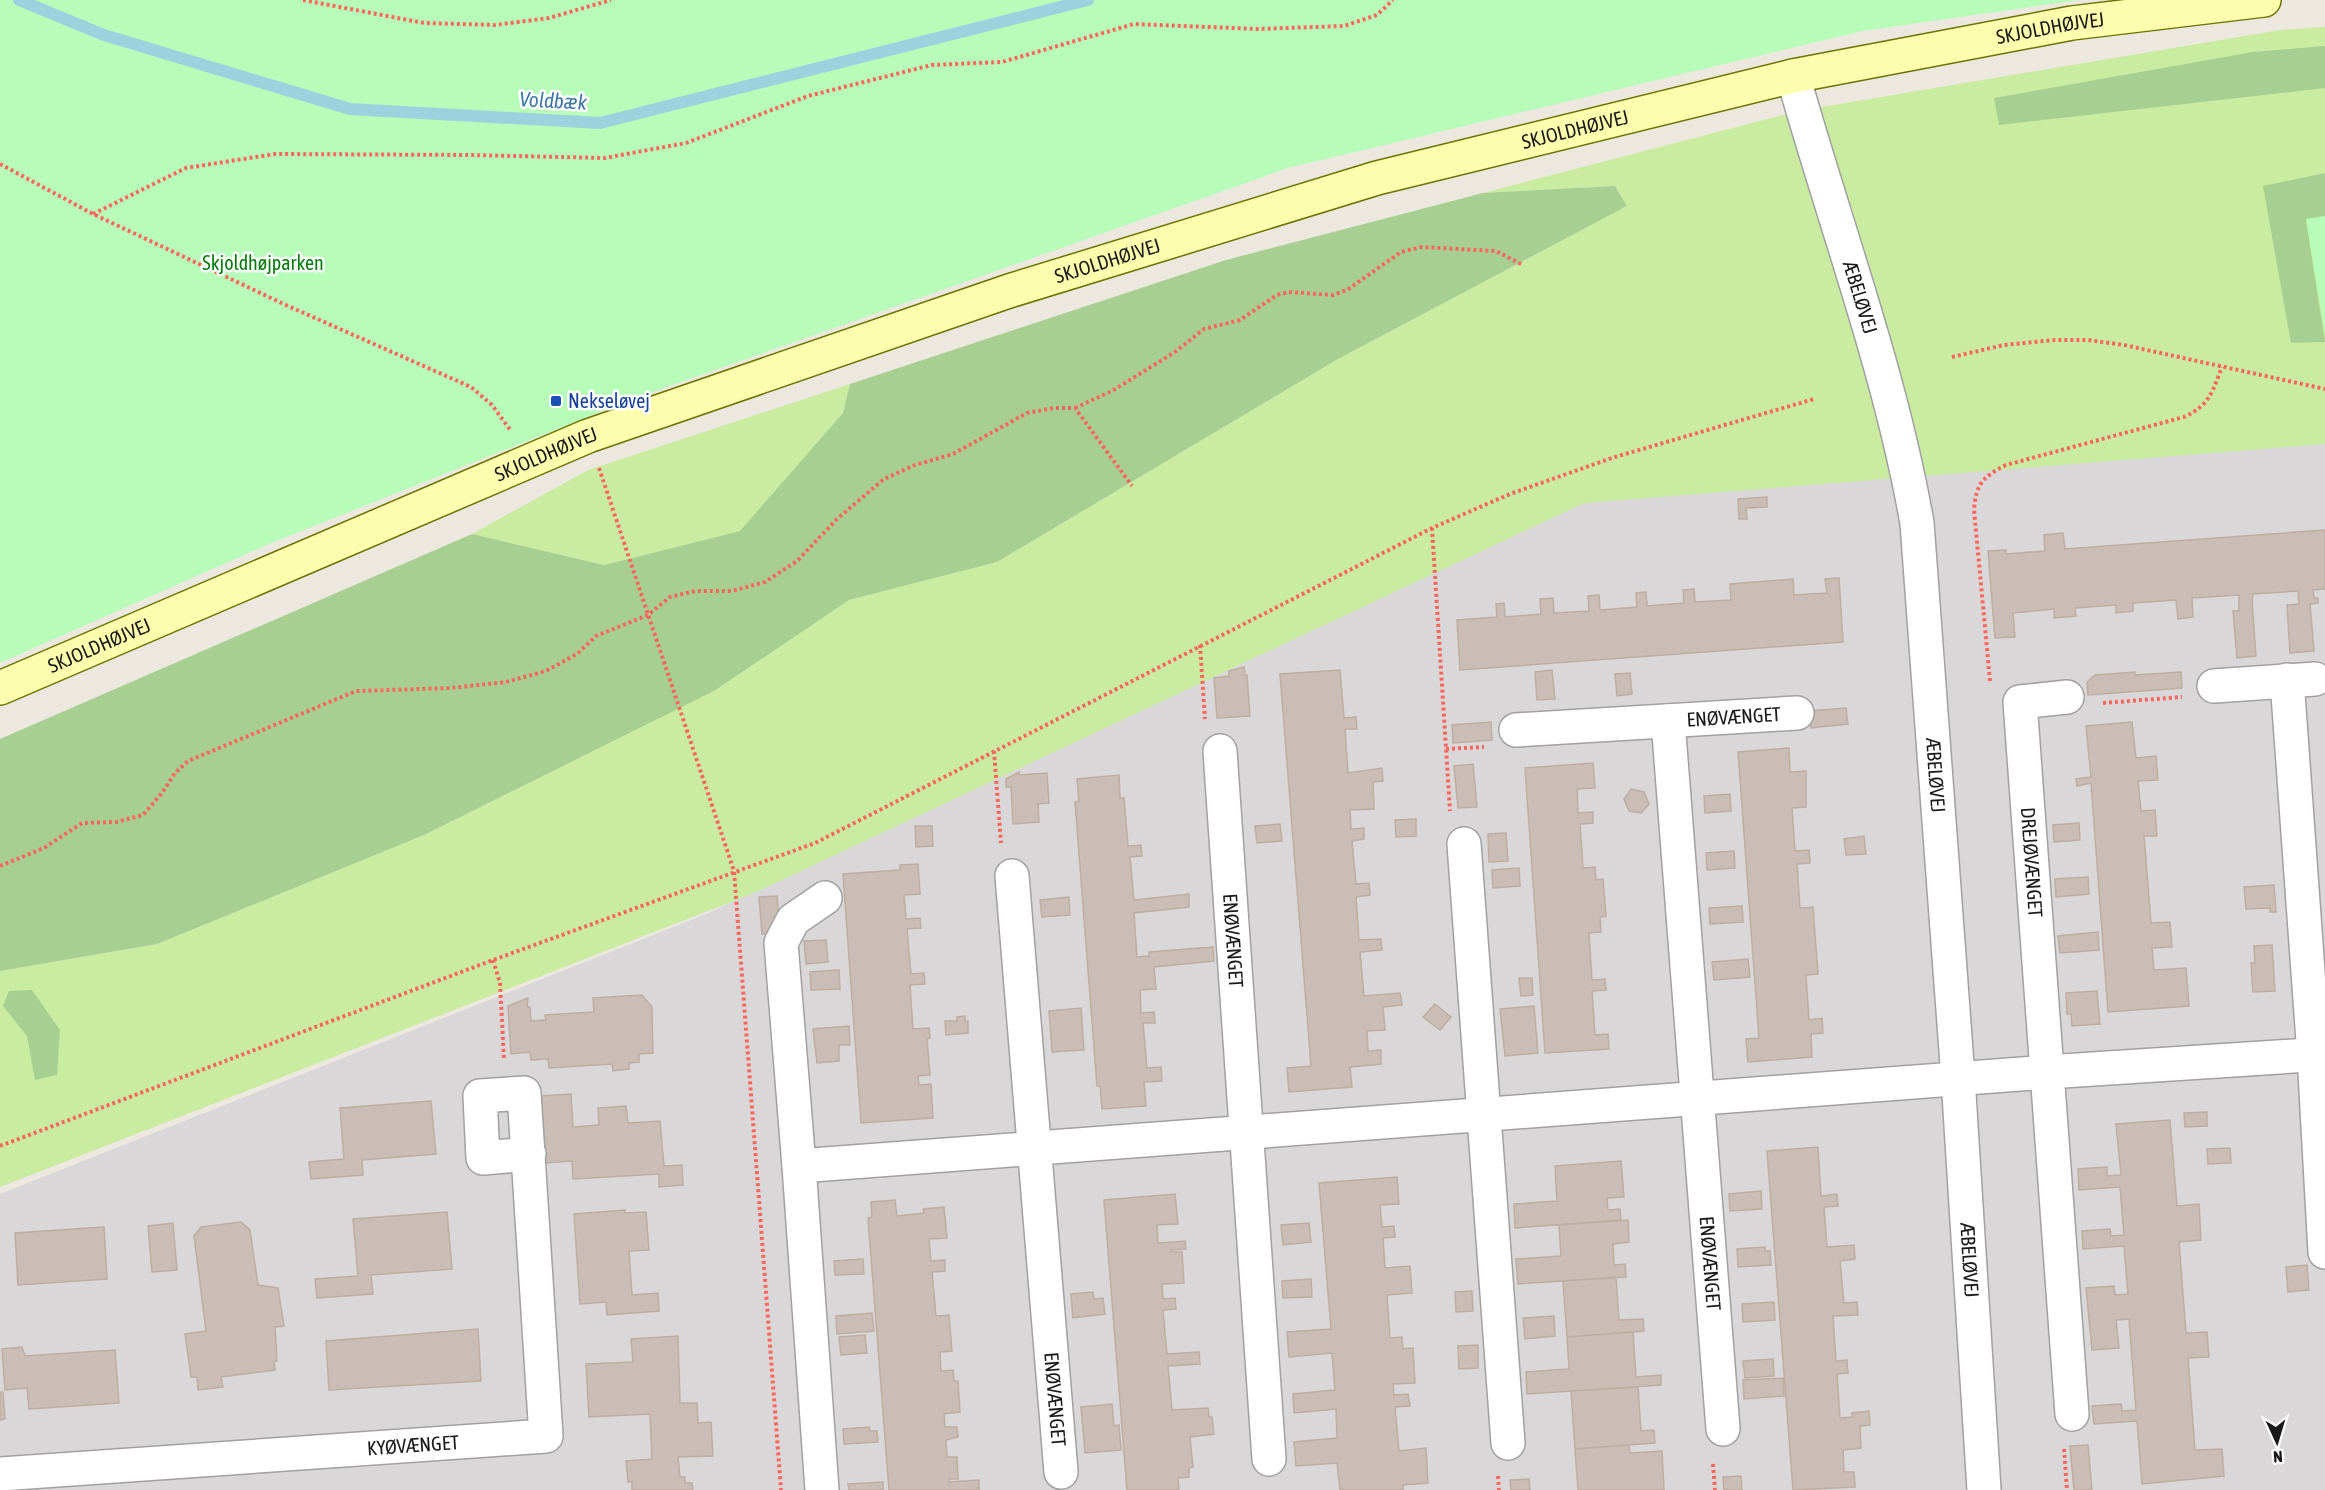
<svg xmlns="http://www.w3.org/2000/svg" width="2325" height="1490" viewBox="0 0 2325 1490" font-family="'Asap Condensed',sans-serif">
	<style>
		.residential { fill: #d9d7d7 }
		.grass { fill: #c9eca0 }
		.forest { fill: #a6cf91 }
		.park { fill: #b7fcb9 }
		.lines { fill: none; stroke-linecap: round; stroke-linejoin: round }
		.stream { stroke: #9cd2de; stroke-width: 12 }
		.building { fill: #c9bdb5; stroke: #bfada1; stroke-width: 1.5 }
		.street-casing { stroke: #a1a1a1; stroke-width: 36 }
		.secondary-casing { stroke: #6b7300; stroke-width: 36 }
		.path { stroke: #ff675e; stroke-width: 4; stroke-dasharray: 3 3; stroke-linecap: butt }
		.street { stroke: #fff; stroke-width: 33 }
		.secondary { stroke: #fcfdad; stroke-width: 33 }
		.transit-dot { fill: #1a4fb4; stroke: #fff; stroke-width: 2 }
		.labels { text-anchor: middle; stroke-width: 5; stroke-linejoin: round; paint-order: stroke }
		.street-label { font-size: 20px; fill: #1a1a1a; stroke: #fff }
		.park-label { font-size: 20px; fill: #057c0a; stroke: #fff }
		.transit-label { font-size: 20px; fill: #164399; stroke: #fff; text-anchor: start }
		.water-label { font-size: 21px; font-style: italic; fill: #4078a6; stroke: #fff }
	</style>
	<rect width="100%" height="100%" fill="#ede8df"/>
	<!-- residential -->
	<path class="residential" d="M2325,442V1490H0V1194L706,914L1585,500Z"/>
	<!-- grass -->
	<path class="grass" d="M2325,27V444L1584,503L754,893L0,1187V971L157,944L424,835L714,691L849,600L997,562L1338,359L1627,206L1615,186L1483,193L1798,111L2280,30Z
		M850,384L843,413L741,531L604,565L472,534L588,470Z"/>
	<!-- forest -->
	<path class="forest" d="M2325,46V88L1999,125L1994,98L2253,52Z
		M2325,173V216L2306,220L2325,342L2291,343L2263,186Z
		M1615,186L1627,206L1338,359L997,562L849,600L714,691L424,835L157,944L0,971V739L472,534L604,565L740,531L843,413L850,384L1226,260L1483,193Z
		M32,990L60,1030L57,1075L35,1080L27,1036L3,1006L9,991Z"/>
	<!-- park -->
	<path class="park" d="M0,0H2080L1863,31L1288,168L630,400L269,544L0,663Z
		M2325,216V334L2306,219Z"/>
	<g class="lines">
		<!-- stream -->
		<path class="stream" d="M19,0L104,35L350,109L600,123L1088,0"/>
	</g>
	<!-- building -->
	<path class="building" d="M1767,497V507L1746,508L1747,519H1739L1738,499Z
		M2325,530V589L2313,590L2314,598H2318V603L2310,604L2314,651L2290,653L2287,605L2299,604L2298,591L2253,594L2252,601L2256,656L2237,658L2233,611H2239V595L2192,598L2193,617L2178,619L2176,600L2133,603V611L2116,613V605L2075,608L2076,616L2054,618V609L2013,613L2015,637L1995,638L1988,551L2006,550V554L2045,551L2044,535L2063,533L2065,549Z
		M1839,578L1843,642L1460,670L1457,620L1497,617L1496,604L1504,603L1505,617L1541,614L1540,599L1553,598L1554,613L1589,611L1588,596L1599,595L1600,610L1637,607L1636,593L1646,592L1647,606L1684,603L1683,590L1694,589L1695,602L1731,600L1730,584L1793,579L1794,595L1827,593L1825,579Z
		M1244,667L1245,675H1247L1250,716L1217,718L1214,678L1229,676V671Z
		M1340,670L1344,718L1356,717L1357,729H1345L1348,773L1382,768L1383,781L1373,782L1374,809L1350,810L1351,829L1364,828V839L1352,841L1356,884L1369,883L1370,895L1356,897L1359,940L1381,939L1382,950L1360,952L1364,996L1400,993L1402,1005L1383,1007L1385,1030L1367,1031L1368,1051L1381,1050V1064L1350,1067L1352,1087L1289,1092L1287,1068L1311,1066L1280,674Z
		M1552,670L1555,699L1537,700L1535,672Z
		M2135,672V675L2181,672L2182,688L2088,695L2087,682L2095,675Z
		M1630,673L1632,694L1617,696L1615,674Z
		M1846,708L1848,724L1811,728L1809,711Z
		M1491,722L1492,740L1453,743L1452,725Z
		M2132,722L2136,758L2156,756L2158,780L2138,781L2141,811L2155,810L2157,836H2144L2151,923L2170,922L2172,947L2152,948L2154,970L2186,968L2189,1006L2108,1012L2091,783L2077,786L2076,779L2091,777L2086,726Z
		M1789,748L1790,772L1806,771V807L1792,808L1795,851L1809,850L1810,863L1797,864L1800,908L1813,907L1818,974L1806,975L1809,1020L1822,1018L1823,1033L1811,1034L1812,1057L1748,1062L1746,1039L1759,1038L1738,752Z
		M1593,763L1595,788L1577,789L1578,813L1593,812V823L1580,824L1583,868L1595,867L1596,880L1603,879L1606,916L1600,917L1601,932L1589,933L1592,980L1605,979L1606,990L1592,991L1595,1035L1608,1034L1609,1049L1545,1053L1525,768Z
		M1473,764L1477,807L1458,808L1454,766Z
		M1019,772V775L1047,773L1049,803L1038,804L1039,822L1013,824L1011,787H1006V779Z
		M1119,775L1120,798H1124L1128,846L1141,845L1142,856L1130,857L1134,900L1189,894V907L1134,913L1137,957L1149,956V952L1213,947L1214,961L1154,967L1156,989L1140,990L1141,1013L1154,1012L1155,1023H1143L1147,1068L1161,1067L1162,1081L1144,1082L1146,1106L1102,1109L1100,1086H1097L1075,802L1079,801L1077,779Z
		M1631,789L1644,792L1649,804L1641,813L1629,811L1624,799Z
		M1730,794L1731,811L1705,813L1704,796Z
		M1416,819V836L1396,837L1395,820Z
		M2079,823L2080,840L2054,842L2053,825Z
		M1280,824L1282,841L1257,843L1255,826Z
		M915,826H932L933,846L916,847Z
		M1506,833L1508,861L1489,862L1488,834Z
		M1864,836L1866,854L1846,855L1844,839Z
		M1734,851L1735,868L1707,870L1706,853Z
		M918,864L920,894L904,895L906,919L920,918L921,928L907,929L911,974L924,973L925,984L910,985L913,1029L929,1028L930,1038L927,1039L930,1075L918,1076L919,1085L931,1084L933,1118L861,1123L843,874L900,870V865Z
		M1519,868L1520,886L1493,888L1492,870Z
		M2088,877L2089,894L2056,897L2055,879Z
		M2274,885L2276,912H2270V908L2246,909L2244,887Z
		M777,896L780,933L762,934L759,897Z
		M1069,897L1070,915L1042,917L1040,900Z
		M1742,906L1743,922L1710,924L1709,908Z
		M2098,932L2099,950L2060,953L2058,936Z
		M826,940L828,962L806,964L804,941Z
		M2272,945L2275,991L2253,992L2251,963H2255L2254,946Z
		M1748,959L1750,977L1714,980L1712,962Z
		M839,970L840,989L811,990L810,972Z
		M1519,978H1532L1533,995L1521,996Z
		M2097,991L2100,1024L2072,1026L2071,1014H2067L2066,993Z
		M642,995L652,1007L653,1053L639,1054V1062L629,1063V1069L613,1071L612,1064L549,1068L548,1059L531,1060L530,1052L511,1054L508,1006L528,998L527,1007H530L531,1021L546,1020L545,1015L594,1012L593,998Z
		M1435,1004L1451,1017L1440,1030L1423,1017Z
		M1534,1006L1538,1053L1505,1056L1500,1009Z
		M1081,1008L1084,1050L1052,1052L1049,1011Z
		M965,1016V1021H968V1033L946,1035L945,1021H957V1017Z
		M849,1026L850,1045H839V1061L817,1063L813,1029Z
		M571,1094L573,1127L599,1125L598,1108L626,1106L628,1123L660,1121L664,1166L682,1165L683,1185L659,1187V1174L573,1179L572,1161L545,1163L540,1096Z
		M431,1101L436,1154L362,1160L363,1175L311,1179L309,1162L344,1159L340,1108Z
		M2207,1112V1126L2185,1127L2184,1113Z
		M2170,1120L2177,1206L2199,1204L2201,1240L2179,1242L2186,1333L2207,1332L2209,1357L2188,1358L2195,1450L2222,1449L2224,1476L2142,1484L2137,1421L2094,1424L2092,1406L2121,1404L2122,1411L2136,1410L2129,1319L2116,1320L2119,1348L2092,1350L2086,1288L2114,1286L2115,1295L2128,1294L2124,1246L2083,1249L2082,1231L2110,1229L2111,1236L2124,1235L2120,1187L2079,1190L2078,1169L2107,1167V1176L2121,1175L2116,1124Z
		M1818,1147L1821,1196L1837,1194L1838,1206L1824,1207L1827,1247L1854,1245L1855,1259L1840,1261L1844,1303L1857,1302L1858,1315L1833,1316L1836,1361L1847,1360L1848,1373L1837,1374L1840,1418L1852,1417V1413L1869,1411L1870,1425L1860,1426L1861,1448L1843,1450L1844,1472H1854L1855,1487L1793,1490L1767,1151Z
		M2230,1148L2231,1163L2208,1164L2207,1149Z
		M1621,1161L1624,1197L1607,1198L1608,1210L1620,1209L1621,1220L1515,1228L1514,1204L1557,1201L1555,1166Z
		M1397,1177L1399,1204L1380,1205L1382,1227L1394,1226L1395,1237L1383,1238L1385,1268L1410,1266L1412,1293L1387,1295L1390,1338L1402,1337L1403,1349L1413,1348L1415,1383L1393,1384L1394,1395L1408,1394L1410,1406L1395,1407L1399,1451L1426,1448L1428,1483L1403,1485V1490H1340L1337,1463L1296,1466L1294,1442L1337,1438L1336,1409L1294,1413L1293,1394L1335,1390L1332,1353L1289,1357L1287,1332L1331,1329L1319,1183Z
		M1761,1191L1762,1209L1730,1211L1729,1194Z
		M1175,1194L1178,1224L1157,1225L1158,1243L1185,1241L1186,1249L1171,1250V1252H1182L1184,1283L1162,1284L1163,1299L1175,1298L1176,1309L1163,1310L1167,1354L1199,1352L1200,1364L1168,1366L1172,1410L1208,1408L1209,1417H1212L1214,1434L1190,1437L1193,1467L1189,1468V1477L1178,1478L1179,1490H1127L1104,1200Z
		M895,1200L897,1216L924,1213L923,1209L944,1207L947,1238L929,1239L931,1261L945,1260V1271L932,1272L936,1316L949,1315L952,1351L940,1352L941,1371L953,1370L954,1381H958L960,1412L944,1414L945,1427H957L958,1437L946,1440L947,1457H957L958,1479H949V1482L979,1480V1490H889L868,1218L872,1217L871,1202Z
		M625,1210V1213L646,1212L649,1250L629,1251L632,1295L658,1293L659,1311L607,1315L606,1302L580,1304L574,1214Z
		M447,1212L452,1269L371,1275L373,1294L317,1298L315,1279L358,1276L353,1219Z
		M1628,1220L1629,1242L1613,1244L1614,1265L1625,1264L1626,1277L1518,1284L1516,1259L1561,1256L1559,1225Z
		M241,1222L250,1230L258,1285L278,1288L284,1326L275,1327L277,1361L274,1362L275,1370L221,1377L223,1387L198,1390L197,1377H191L185,1334L206,1331L194,1236L201,1227Z
		M173,1223L177,1270L152,1272L148,1226Z
		M1309,1223L1311,1242L1283,1245L1281,1225Z
		M104,1227L107,1279L18,1285L15,1233Z
		M1765,1247V1251H1770L1771,1265L1738,1267L1737,1249Z
		M863,1259L864,1274L835,1275L834,1261Z
		M2307,1265L2309,1290L2288,1292L2286,1267Z
		M1616,1277L1619,1320L1643,1319L1644,1331L1567,1337L1563,1281Z
		M1311,1279L1312,1297L1283,1298L1282,1281Z
		M1472,1291L1473,1311L1456,1312L1455,1292Z
		M1093,1292L1094,1299L1103,1298L1105,1314L1073,1318L1071,1294Z
		M1774,1302L1775,1320L1743,1322L1742,1304Z
		M872,1313L874,1331L837,1334L836,1316Z
		M1554,1316L1555,1336L1525,1339L1523,1318Z
		M478,1329L481,1381L329,1390L326,1341Z
		M1633,1332L1636,1377L1661,1375V1385L1527,1394L1526,1372L1569,1369L1567,1337Z
		M865,1335L867,1353L841,1355L839,1337Z
		M678,1336L680,1403H697L698,1423L711,1422L713,1456L678,1457L680,1477H685V1483H692L693,1490H632V1482H628L626,1461L652,1459L650,1414L589,1417L586,1364L633,1362L631,1339Z
		M1478,1345V1368L1459,1369L1458,1346Z
		M22,1347L25,1356L115,1350L119,1403L29,1409L27,1388L5,1390L2,1349Z
		M1773,1359L1774,1376L1745,1378L1743,1361Z
		M1783,1378L1784,1396L1744,1399L1743,1380Z
		M1638,1387L1641,1431L1654,1430L1655,1443L1575,1449L1571,1391Z
		M0,1392H3L5,1419L0,1420Z
		M1112,1404L1114,1426L1119,1425L1121,1450L1085,1453L1081,1407Z
		M869,1427L870,1431H877L878,1442L844,1444L843,1429Z
		M1629,1445L1630,1453L1662,1451L1664,1490H1578L1575,1449Z
		M2088,1445L2092,1490H2074L2070,1446Z
		M1741,1476L1742,1490H1724L1723,1477Z
		M1529,1479L1530,1490H1511L1510,1480Z
		M883,1482V1490H849L848,1484Z"/>
	<g class="lines">
		<!-- street casing -->
		<g class="street-casing">
			<g id="street">
				<path id="s1" d="M1793,76C1835,225 1890,370 1917,523L1958,1078L1984,1490"/>
				<path d="M2287,680L2314,1055L2325,1252"/>
				<path d="M2214,686L2315,679"/>
				<path id="s2" d="M2067,697L2020,702L2072,1414"/>
				<path id="s3" d="M1668,721L1723,1429"/>
				<path id="s4" d="M1516,730L1797,713"/>
				<path id="s5" d="M1220,751L1269,1459"/>
				<path d="M1464,844L1508,1443"/>
				<path id="s6" d="M1012,876L1061,1472"/>
				<path d="M799,1166L2047,1072L2325,1054"/>
				<path id="s7" d="M0,1474L546,1436L524,1093L480,1096L483,1158L529,1154"/>
				<path d="M822,1490L799,1166L781,943L793,920L825,898"/>
			</g>
		</g>
		<!-- secondary casing -->
		<g class="secondary-casing">
			<g id="secondary">
				<path id="s8" d="M0,688L588,436L1009,291L1377,178L1793,76L2072,23L2264,0"/>
			</g>
		</g>
		<!-- path -->
		<path class="path" d="M303,0L424,23L495,25L549,18L611,0
			M0,164L93,214L288,306L471,387L492,405L511,431
			M93,214L186,168L275,154L470,155L605,158L686,143L808,96L932,65L1002,62L1134,24L1257,29L1344,26L1377,15L1393,0
			M1952,357L2004,345L2054,340H2088L2124,345L2325,389
			M1075,408L1112,391L1175,352L1204,329L1240,320L1277,295L1289,292L1333,295L1347,290L1401,252L1421,247L1496,251L1523,265
			M599,468L734,871L781,1490
			M1432,528L1450,811
			M1200,645L1205,719
			M1990,681L1974,510C1976,483 1983,477 2006,465L2184,417C2210,405 2212,392 2222,367
			M2103,703L2182,697
			M1446,749L1484,747
			M994,751L1001,843
			M0,866L44,848L82,823L116,822L143,815L162,793L175,773L188,761L356,691L451,688L506,682L546,671L577,654L596,636L648,615L670,597L695,591H732L765,582L797,561L837,519L884,479L915,465L953,454L1027,413L1054,408H1075L1132,486
			M493,960L500,983L504,1060
			M0,1146L493,960L815,843L1432,528L1510,494L1615,457L1814,399
			M2064,1449L2067,1490
			M1713,1464L1715,1490
			M1498,1476L1499,1490"/>
		<!-- street -->
		<use href="#street" class="street"/>
		<!-- secondary -->
		<use href="#secondary" class="secondary"/>
	</g>
	<!-- markers -->
	<rect class="transit-dot" x="550" y="395" width="12" height="12" rx="3"/>
	<g class="labels">
		<!-- street labels -->
		<g class="street-label">
			<text dy="7" stroke="none"><textPath href="#s8" startOffset="2160">SKJOLDHØJVEJ</textPath></text>
			<text dy="7" stroke="none"><textPath href="#s8" startOffset="1674">SKJOLDHØJVEJ</textPath></text>
			<text dy="7" stroke="none"><textPath href="#s8" startOffset="1188">SKJOLDHØJVEJ</textPath></text>
			<text dy="7" stroke="none"><textPath href="#s1" startOffset="231">ÆBELØVEJ</textPath></text>
			<text dy="7" stroke="none"><textPath href="#s8" startOffset="594">SKJOLDHØJVEJ</textPath></text>
			<text dy="7" stroke="none"><textPath href="#s8" startOffset="108">SKJOLDHØJVEJ</textPath></text>
			<text dy="7" stroke="none"><textPath href="#s4" startOffset="218">ENØVÆNGET</textPath></text>
			<text dy="7" stroke="none"><textPath href="#s1" startOffset="717">ÆBELØVEJ</textPath></text>
			<text dy="7" stroke="none"><textPath href="#s2" startOffset="208">DREJØVÆNGET</textPath></text>
			<text dy="7" stroke="none"><textPath href="#s5" startOffset="190">ENØVÆNGET</textPath></text>
			<text dy="7" stroke="none"><textPath href="#s1" startOffset="1203">ÆBELØVEJ</textPath></text>
			<text dy="7" stroke="none"><textPath href="#s3" startOffset="544">ENØVÆNGET</textPath></text>
			<text dy="7" stroke="none"><textPath href="#s6" startOffset="525">ENØVÆNGET</textPath></text>
			<text dy="7" stroke="none"><textPath href="#s7" startOffset="414">KYØVÆNGET</textPath></text>
		</g>
		<!-- park labels -->
		<g class="park-label">
			<text x="263" y="270">Skjoldhøjparken</text>
		</g>
		<!-- transit labels -->
		<g class="transit-label">
			<text x="568" y="408">Nekseløvej</text>
		</g>
		<!-- water labels -->
		<g class="water-label">
			<text transform="translate(553 101) rotate(3)" y="7">Voldbæk</text>
		</g>
	</g>
	<!-- north arrow -->
	<g transform="translate(2277 1442) rotate(176)" stroke="#ffffff" stroke-width="4.5" paint-order="stroke">
	<path d="M0-4.5L10 22L0 15L-10 22Z" fill="#1a1a1a"/>
	<text y="-9" font-size="16" font-weight="bold" text-anchor="middle" fill="#1a1a1a">N</text>
	</g>
</svg>
